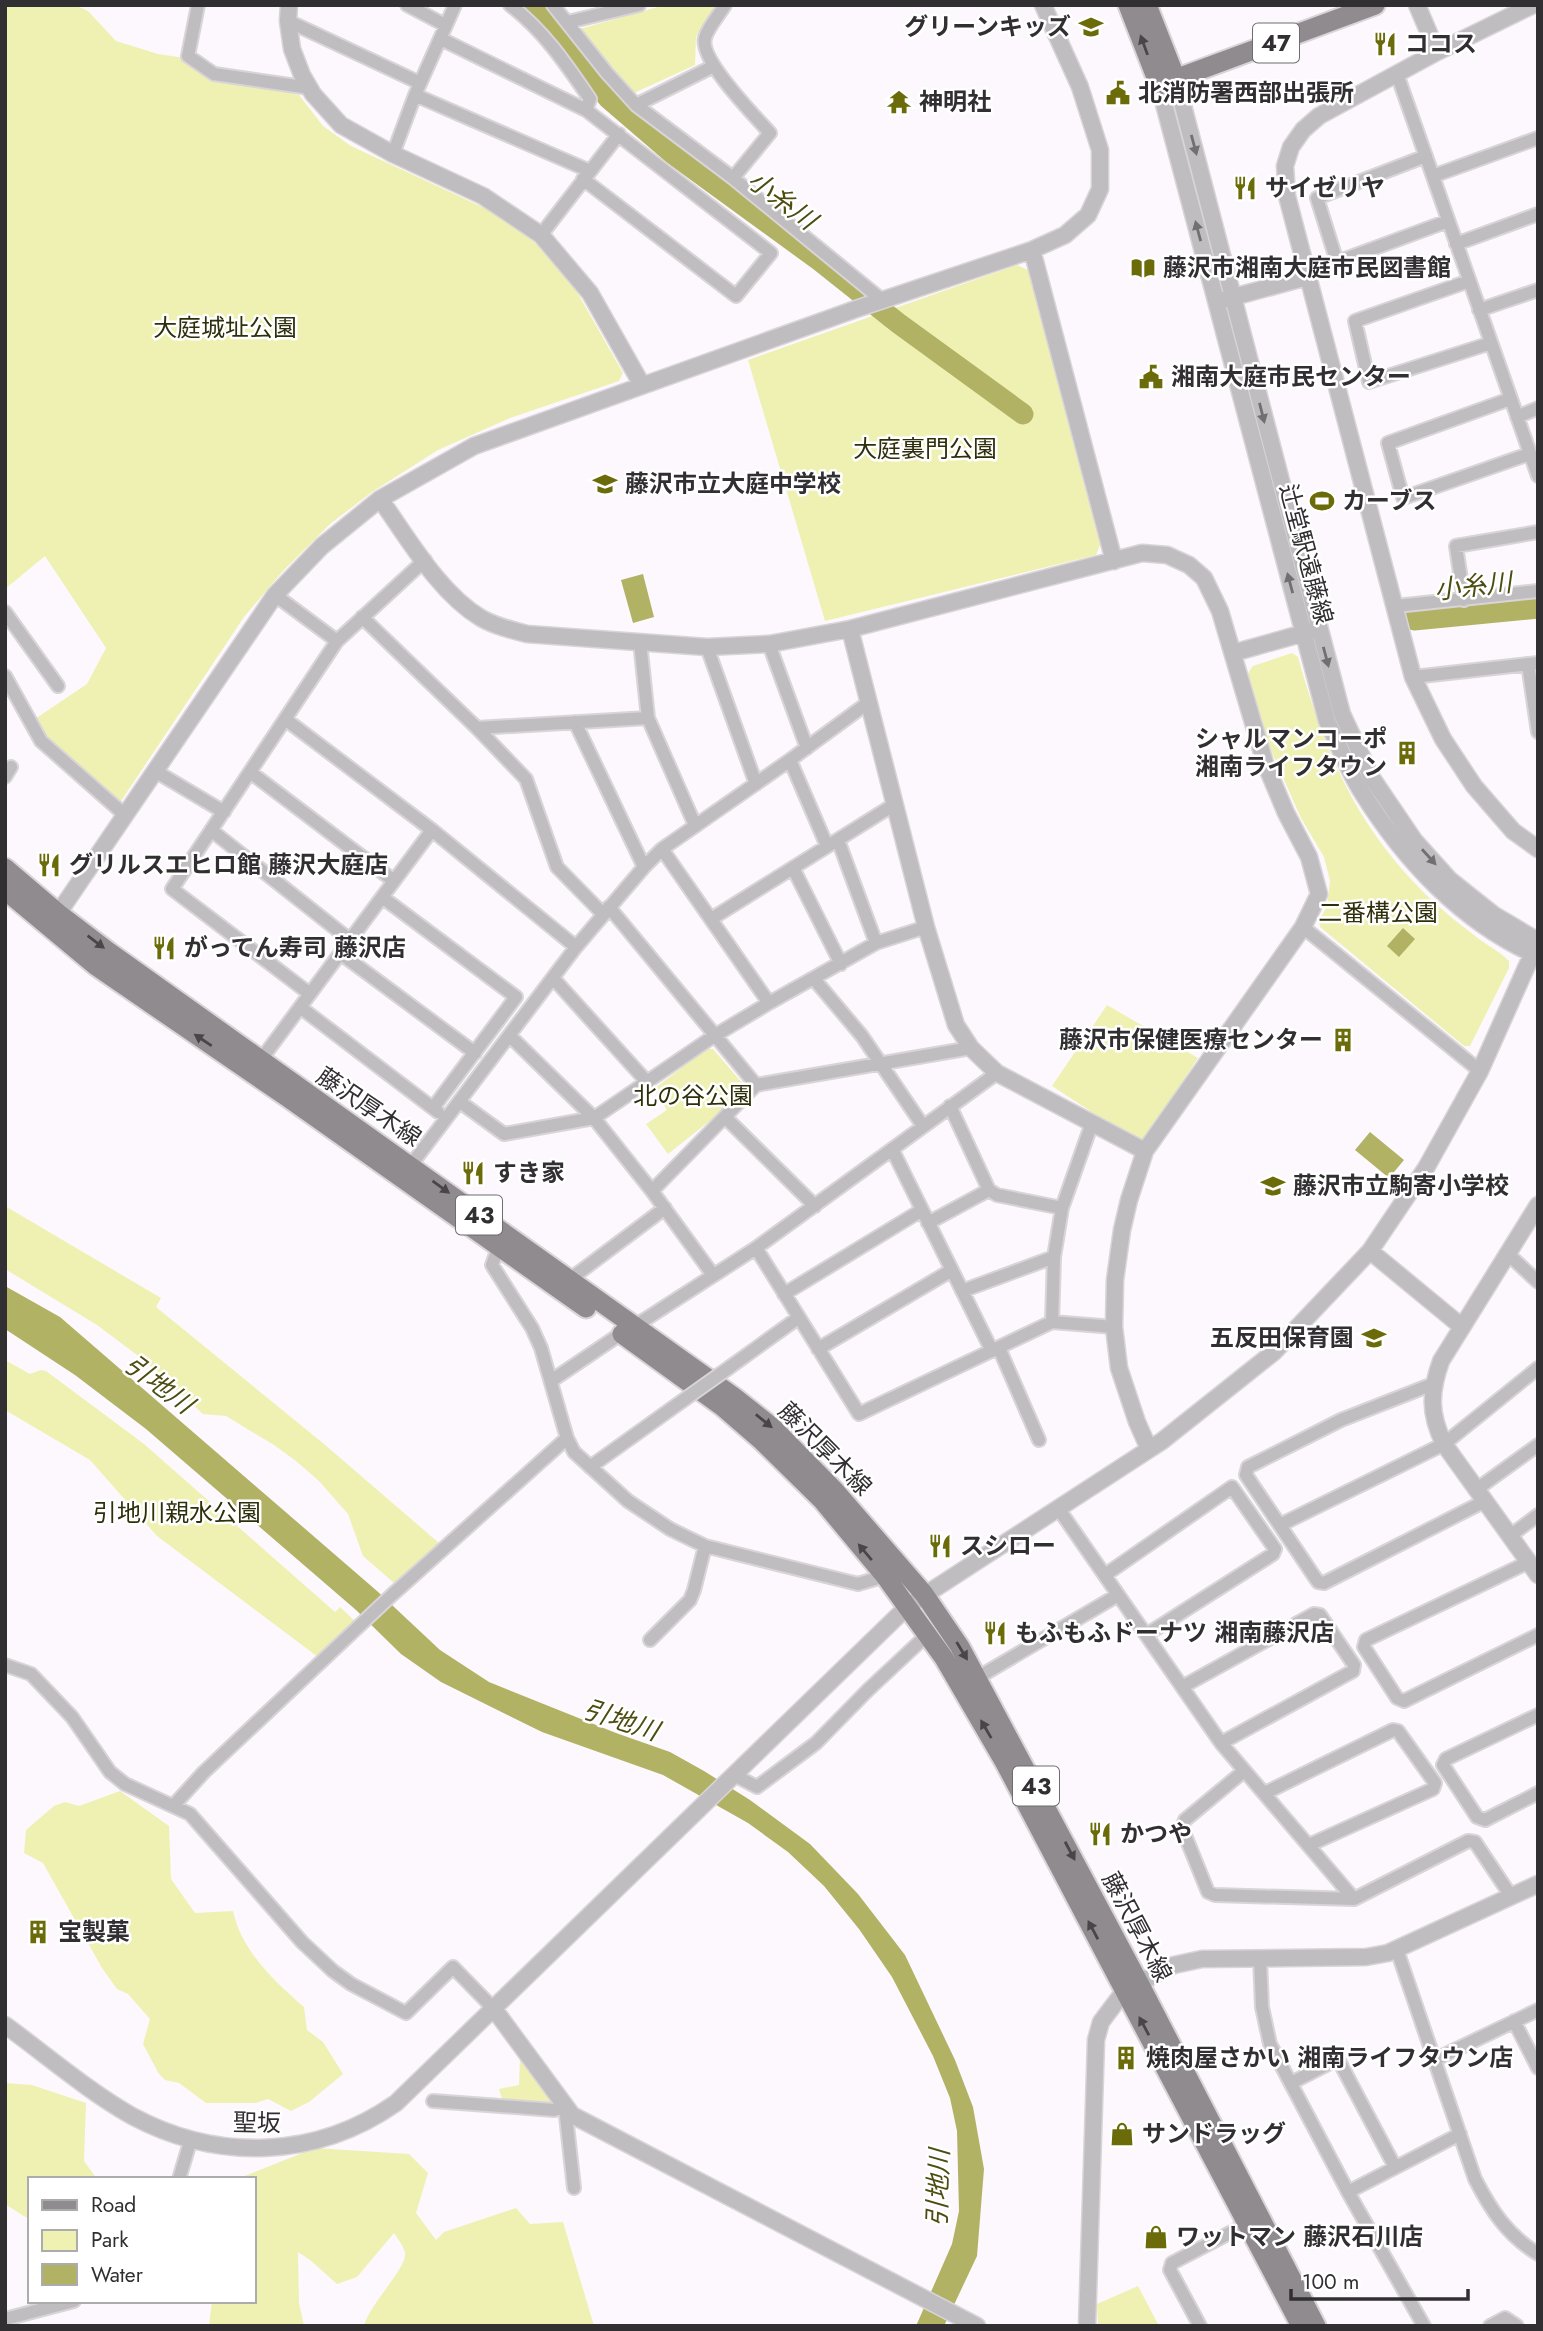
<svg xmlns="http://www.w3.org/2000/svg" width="1543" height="2331" viewBox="0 0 1543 2331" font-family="Jost,'Noto Sans JP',sans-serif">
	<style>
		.green { fill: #eff1b3 }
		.water { fill: #b1b264 }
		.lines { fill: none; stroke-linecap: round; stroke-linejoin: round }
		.river { stroke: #b1b264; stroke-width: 21 }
		.minor-casing { stroke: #d8d4d8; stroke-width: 16 }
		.tertiary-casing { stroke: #d8d4d8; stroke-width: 19 }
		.primary-casing { stroke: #d8d4d8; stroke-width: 23 }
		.minor { stroke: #c0bdc0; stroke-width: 12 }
		.tertiary { stroke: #c0bdc0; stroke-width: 16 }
		.primary { stroke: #8f8b8f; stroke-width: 19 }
		.minor-bridge-casing { stroke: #d8d4d8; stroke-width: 16; stroke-linecap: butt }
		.minor-bridge { stroke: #c0bdc0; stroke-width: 12 }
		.oneway { fill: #484648 }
		.oneway2 { fill: #716f71 }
		.labels { text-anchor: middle; stroke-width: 5; stroke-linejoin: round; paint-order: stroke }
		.shield { fill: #fff; stroke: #6f6d6f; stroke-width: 2 }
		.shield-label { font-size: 23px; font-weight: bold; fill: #312f31 }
		.poi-label { font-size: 24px; font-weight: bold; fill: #312f31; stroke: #fff; text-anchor: start }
		.park-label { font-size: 24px; fill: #2f2f0c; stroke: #fff }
		.street-label { font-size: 24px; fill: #312f31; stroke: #fff }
		.water-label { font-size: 26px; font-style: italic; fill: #4d4d11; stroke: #fff }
	</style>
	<rect width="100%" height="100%" fill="#fdf8fd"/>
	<!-- green -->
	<path class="green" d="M5,5H75L88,11L116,41L158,54L185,58L212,77L299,95L323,126L351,146L491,211L538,245L573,285L623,373L619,381L510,418L438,450L372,492L330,524L283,571L244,617L121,801L115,803L50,744L35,719L87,684L106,648L45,556L5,589Z
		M665,5H716L696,37L695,65L632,94L579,32L583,28Z
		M1017,265L1028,270L1100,545L1096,555L825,621L748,360Z
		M1292,653L1298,657C1326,757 1359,833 1437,905C1450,917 1465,928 1479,939C1489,946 1500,952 1509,961V968L1470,1046H1464L1320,927L1319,921L1327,906L1330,881L1324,857L1301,818L1269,746L1248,673L1253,666Z
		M1107,1005L1198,1058L1146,1137L1136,1141L1052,1086Z
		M706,1049H713L744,1085L721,1112L668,1154L646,1124L667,1110L654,1089Z
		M5,1206L161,1298L156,1307L324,1444L439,1543L394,1583L363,1556L348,1514L319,1481L296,1461L274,1445L226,1416L203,1414L141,1358L97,1325L5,1269Z
		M5,1360L30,1374L41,1370L46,1371L144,1444L335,1612L340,1607L356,1622L318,1657L157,1536L90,1460L5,1410Z
		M120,1791L169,1826L171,1879L195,1913L233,1911C241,1950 275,1982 304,2007L307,2030L323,2042L343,2074L309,2102L291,2111L268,2099L256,2103H206L179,2083L165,2080L159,2074L143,2044L150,2019L128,1994L117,1989L102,1968L43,1863L24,1853L26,1830L54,1806L65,1802L79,1806Z
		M520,2057L536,2076L551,2102L502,2099L499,2089L519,2085Z
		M5,2083L32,2085L86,2103L84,2161L97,2179H30V2220L5,2204Z
		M315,2148L409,2154L428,2173L416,2213L436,2240L444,2232L516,2208L530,2224L563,2222L594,2326H364C368,2306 408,2267 405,2253C404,2247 398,2239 394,2233L357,2277L337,2284L310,2260L298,2252L299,2303L304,2326H275L274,2324L209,2326L212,2301H254V2179H242V2177Z
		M1138,2286L1159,2326H1098L1097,2304Z"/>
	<!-- water -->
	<path class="water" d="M643,574L654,617L633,623L621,580Z
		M1403,928L1415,939L1399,957L1387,946Z
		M1370,1132L1404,1160L1389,1178L1355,1150Z
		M5,1286L60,1317L377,1591L440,1650L489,1682L616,1733L670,1752L704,1771L750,1800L810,1844L858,1894L905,1955L955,2060L973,2107L984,2169L977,2256L944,2326H916L952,2244L959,2211L957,2131L950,2098L933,2056L892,1977L859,1929L824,1886L788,1852L748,1823L663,1775L542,1732L441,1682L401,1654L356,1610L146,1429L75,1375L5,1329Z"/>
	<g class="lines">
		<!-- river -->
		<path class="river" d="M532,5L548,19L608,98L673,154L820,261L898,323L1023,414
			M1414,620L1538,608"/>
		<!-- minor casing -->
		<g class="minor-casing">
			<path id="minor" d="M198,5L188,56L214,74L310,88
				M407,5L445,25
				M510,5C544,31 566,64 590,99L586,110L771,253L736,296L583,179
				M553,5L607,73L636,105L733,178L882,300
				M725,5C719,15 708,27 705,38C699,60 755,116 770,133L733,178
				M288,21L420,83
				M568,22L639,5
				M441,39L586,110
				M1397,74L1538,476
				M415,95L590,171
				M636,105L714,66
				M393,154L415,95L455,5
				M1426,156L1317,198L1337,262L1448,221
				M1433,176L1538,138
				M541,235L619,134
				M1456,244L1538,214
				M1469,281L1355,321L1369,382L1491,343
				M1479,310L1538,290
				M1510,399L1388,443L1403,498L1529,454
				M1517,417L1538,408
				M275,595L337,641
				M1464,600L1456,546L1538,532
				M1396,606L1538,591
				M5,612L58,686
				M362,617L477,728L526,779L557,867L603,914
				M640,642L648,718L695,825
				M769,644L807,748
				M707,647L756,784
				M1528,664L1538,732
				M5,676L41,741L125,815
				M1413,677L1538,663
				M285,719L432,830L576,947
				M575,722L644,867
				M477,728L648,718
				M790,760L827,846
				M155,771L224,812
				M250,772L394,881
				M5,777L11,767
				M211,830L350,940
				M838,840L876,943
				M662,849L769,1003
				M793,868L841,964
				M382,897L516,997L433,1108
				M609,907L756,1085
				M711,919L895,804
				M1303,927L1480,1071
				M340,953L475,1053
				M553,978L648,1083
				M814,979L862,1036L923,1126
				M310,994L172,889L337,641L425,560
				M300,1007L438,1112
				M510,1036L594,1118L652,1191L713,1275
				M260,1061L432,830
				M460,1102L504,1134L594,1118L714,1036L769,1003L876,943L926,927
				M950,1106L989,1190L997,1195L1062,1208
				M725,1117L815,1206
				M892,1149L992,1351
				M411,1165L576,947L644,867L662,849L790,760L869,702
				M652,1191L756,1085L971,1048
				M928,1223L989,1190
				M500,1243L492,1265L532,1328L541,1348L567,1438L574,1452L628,1501L670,1529L705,1546L858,1584L885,1576
				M756,1248L859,1414L1052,1322L1114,1327
				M1508,1254L1538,1282
				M569,1280L665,1208
				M962,1291L1054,1257
				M784,1294L922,1210
				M1052,1322L1054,1257L1062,1208L1092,1123
				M635,1326L756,1248L997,1073
				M999,1348L1039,1440
				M818,1349L952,1270
				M730,1367L798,1318
				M551,1381L622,1333
				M1433,1384L1341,1420L1248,1467L1246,1475L1318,1582L1324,1583L1485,1501
				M590,1467L671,1409
				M1477,1489L1538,1445
				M1058,1508L1221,1743L1354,1899
				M1280,1525L1444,1444L1538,1368
				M1510,1536L1538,1515
				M1529,1562L1366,1640L1364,1647L1397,1698L1404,1701L1538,1635
				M1105,1575L1232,1487L1275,1549L1273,1554L1146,1635
				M650,1640L690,1600L694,1590L705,1546
				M5,1665L31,1674L72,1717L110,1772L125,1784L190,1814L302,1942L333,1971L351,1984L406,2013L453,1967L494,2009
				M977,1678L1118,1595
				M1182,1687L1314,1614L1320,1615L1354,1665L1353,1671L1221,1743
				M1538,1715L1446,1759L1443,1765L1477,1817L1485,1820L1538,1793
				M1244,1771L1185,1820L1182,1828L1208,1892L1215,1895L1354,1899L1468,1841L1475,1842L1511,1896
				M734,1775L757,1787L816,1743L868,1690L928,1634
				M1265,1793L1393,1730L1398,1731L1435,1783L1433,1789L1309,1845
				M174,1805L204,1772L393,1594L567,1438
				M1397,1950L1475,2179C1491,2210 1507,2235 1538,2254
				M1260,1959L1262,2007L1270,2044L1348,2192L1424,2326
				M1514,2021L1538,2068
				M1434,2060L1538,2010
				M1291,2083L1338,2059L1395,2167
				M433,2101L554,2110L565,2107L574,2188
				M179,2179L191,2139
				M1348,2192L1460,2134
				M5,2319L74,2301
				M1200,2326L1170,2270L1172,2263L1247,2224
				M1490,2326L1505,2318L1517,2326"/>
		</g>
		<!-- tertiary casing -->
		<g class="tertiary-casing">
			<path id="tertiary" d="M289,5L288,21L292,49L302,75L313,94L341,125L393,154L483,196L541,235L590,293L642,385
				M1417,5L1437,52
				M1533,5L1437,52L1319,116L1303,130L1291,147L1285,166L1287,196L1413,677L1443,739L1474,786L1513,831L1538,849
				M1176,79L1342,714L1372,778L1414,840L1450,880L1494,915L1538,941
				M1159,85L1327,721C1338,743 1347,768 1360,789C1403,859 1462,923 1538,956
				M1032,250L1114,561
				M1226,299L1307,277
				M380,499C408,538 439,593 481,618C495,626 511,630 527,634L707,647L769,644L850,629L1142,553L1167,555L1189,565L1204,578L1220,611L1265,763L1286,813L1309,857L1319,894L1303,927L1145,1151L1129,1200L1122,1230L1115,1280L1114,1327L1119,1368L1137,1422L1149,1449
				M850,629L926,927L956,1025L971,1048L997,1073L1145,1151
				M1233,653L1311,631
				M53,921L275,595L322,546L380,499L474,446L856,309L1032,250L1065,235L1088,215L1100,189V150L1080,87L1043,5
				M1538,1205L1441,1361C1430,1392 1429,1413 1444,1444L1538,1575
				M1370,1251L1461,1326
				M494,2009L572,2115L977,2326
				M5,2025C45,2054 89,2092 132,2116C218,2162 316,2159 396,2103L908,1606L1162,1441L1274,1352L1370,1251L1426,1168L1480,1071L1538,941
				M1087,2326L1096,2040L1101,2022L1125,1990L1174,1965L1202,1959L1366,1957L1388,1953L1538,1884"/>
		</g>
		<!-- primary casing -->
		<g class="primary-casing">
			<path id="primary" d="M1128,5L1159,85L1375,5
				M1147,5L1176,79
				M5,868L59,914L109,952L734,1397L772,1427L835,1491L924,1594L960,1647L1139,1983L1316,2326
				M5,890L96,966L287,1097L586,1308
				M622,1334L723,1407L761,1440L822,1500L885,1576L944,1658L1005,1763L1301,2326"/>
		</g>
		<!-- minor -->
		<use href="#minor" class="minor"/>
		<!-- tertiary -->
		<use href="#tertiary" class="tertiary"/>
		<!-- primary -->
		<use href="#primary" class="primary"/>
		<!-- minor-bridge casing -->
		<g class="minor-bridge-casing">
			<path id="minor-bridge" d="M671,1409L730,1367"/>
		</g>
		<!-- minor-bridge -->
		<use href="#minor-bridge" class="minor-bridge"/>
	</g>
	<!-- one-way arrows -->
	<defs><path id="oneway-solid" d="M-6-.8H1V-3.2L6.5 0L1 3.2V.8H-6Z" transform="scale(1.75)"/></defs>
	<g class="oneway">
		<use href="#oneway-solid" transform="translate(1144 45) rotate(-110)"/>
		<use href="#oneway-solid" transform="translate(96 942) rotate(37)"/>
		<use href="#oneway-solid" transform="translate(203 1040) rotate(-146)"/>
		<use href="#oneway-solid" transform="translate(441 1187) rotate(36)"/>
		<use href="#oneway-solid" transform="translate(764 1421) rotate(39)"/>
		<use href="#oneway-solid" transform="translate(865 1552) rotate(-130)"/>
		<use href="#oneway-solid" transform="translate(962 1651) rotate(59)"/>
		<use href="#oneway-solid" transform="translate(986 1729) rotate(-120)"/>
		<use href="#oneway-solid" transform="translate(1070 1851) rotate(62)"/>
		<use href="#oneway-solid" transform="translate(1093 1930) rotate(-118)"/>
		<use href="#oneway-solid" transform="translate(1144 2026) rotate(-118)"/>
	</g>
	<g class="oneway2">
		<use href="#oneway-solid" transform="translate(1194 145) rotate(75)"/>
		<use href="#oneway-solid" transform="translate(1198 231) rotate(-105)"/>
		<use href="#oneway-solid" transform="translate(1262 413) rotate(76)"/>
		<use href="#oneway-solid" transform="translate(1290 583) rotate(-105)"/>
		<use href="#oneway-solid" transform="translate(1326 657) rotate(75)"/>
		<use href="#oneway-solid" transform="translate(1429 857) rotate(48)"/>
	</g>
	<!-- icons -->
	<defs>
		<g id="school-bare" transform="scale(1.89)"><path d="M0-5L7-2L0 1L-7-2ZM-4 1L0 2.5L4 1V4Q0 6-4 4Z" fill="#6b6b09" stroke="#fff" stroke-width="2.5" paint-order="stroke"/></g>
		<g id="restaurant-bare" transform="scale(1.89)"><path d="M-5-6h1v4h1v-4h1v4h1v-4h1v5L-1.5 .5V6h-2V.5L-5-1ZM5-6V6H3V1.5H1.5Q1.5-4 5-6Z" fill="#6b6b09" stroke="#fff" stroke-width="2.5" paint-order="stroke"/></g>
		<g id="civic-bare" transform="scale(1.89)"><path d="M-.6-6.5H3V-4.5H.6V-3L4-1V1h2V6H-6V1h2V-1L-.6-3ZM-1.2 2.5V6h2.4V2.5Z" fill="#6b6b09" stroke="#fff" stroke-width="2.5" paint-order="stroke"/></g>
		<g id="temple-bare" transform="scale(1.89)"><path d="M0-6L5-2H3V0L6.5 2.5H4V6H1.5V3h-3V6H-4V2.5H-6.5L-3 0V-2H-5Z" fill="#6b6b09" stroke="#fff" stroke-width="2.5" paint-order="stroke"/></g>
		<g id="library-bare" transform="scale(1.89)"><path d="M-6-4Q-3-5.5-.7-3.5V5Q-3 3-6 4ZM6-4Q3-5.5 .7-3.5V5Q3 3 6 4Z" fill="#6b6b09" stroke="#fff" stroke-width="2.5" paint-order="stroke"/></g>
		<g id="stadium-bare" transform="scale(1.89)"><path d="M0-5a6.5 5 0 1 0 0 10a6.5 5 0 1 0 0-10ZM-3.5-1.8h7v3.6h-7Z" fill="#6b6b09" stroke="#fff" stroke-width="2.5" paint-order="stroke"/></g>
		<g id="building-bare" transform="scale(1.89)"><path d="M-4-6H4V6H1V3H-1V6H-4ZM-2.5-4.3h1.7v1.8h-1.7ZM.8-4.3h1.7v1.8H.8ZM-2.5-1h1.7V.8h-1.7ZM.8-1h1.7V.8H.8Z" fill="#6b6b09" stroke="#fff" stroke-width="2.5" paint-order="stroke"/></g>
		<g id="shop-bare" transform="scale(1.89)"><path d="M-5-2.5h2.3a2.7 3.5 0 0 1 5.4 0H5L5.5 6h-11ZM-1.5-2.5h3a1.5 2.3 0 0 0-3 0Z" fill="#6b6b09" stroke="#fff" stroke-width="2.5" paint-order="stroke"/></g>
	</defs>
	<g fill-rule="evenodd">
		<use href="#school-bare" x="1091" y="27"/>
		<use href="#restaurant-bare" x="1385" y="44"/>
		<use href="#civic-bare" x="1118" y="93"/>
		<use href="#temple-bare" x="899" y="102"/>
		<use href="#restaurant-bare" x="1245" y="188"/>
		<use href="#library-bare" x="1143" y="268"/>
		<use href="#civic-bare" x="1151" y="377"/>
		<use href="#school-bare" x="605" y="484"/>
		<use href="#stadium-bare" x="1322" y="501"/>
		<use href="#building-bare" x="1407" y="753"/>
		<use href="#restaurant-bare" x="49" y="865"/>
		<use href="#restaurant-bare" x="164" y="948"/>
		<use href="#building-bare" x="1343" y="1040"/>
		<use href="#restaurant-bare" x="473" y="1173"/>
		<use href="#school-bare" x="1273" y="1186"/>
		<use href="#school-bare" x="1374" y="1338"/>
		<use href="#restaurant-bare" x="940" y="1546"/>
		<use href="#restaurant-bare" x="995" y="1633"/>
		<use href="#restaurant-bare" x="1100" y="1834"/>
		<use href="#building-bare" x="38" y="1932"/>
		<use href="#building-bare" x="1126" y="2058"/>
		<use href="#shop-bare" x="1122" y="2134"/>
		<use href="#shop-bare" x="1156" y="2237"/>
	</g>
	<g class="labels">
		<!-- shield labels -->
		<g class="shield">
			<rect x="1253" y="23.5" width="46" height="39" rx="5"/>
			<rect x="456" y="1195.5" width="46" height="39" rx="5"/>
			<rect x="1013" y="1766.5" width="46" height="39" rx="5"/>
		</g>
		<g class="shield-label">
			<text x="1276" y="51">47</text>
			<text x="479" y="1223">43</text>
			<text x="1036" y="1794">43</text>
		</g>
		<!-- poi labels -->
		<g class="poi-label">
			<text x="1071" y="35" text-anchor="end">グリーンキッズ</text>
			<text x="1405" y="52">ココス</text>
			<text x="1138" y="101">北消防署西部出張所</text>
			<text x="919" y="110">神明社</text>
			<text x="1265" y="196">サイゼリヤ</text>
			<text x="1163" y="276">藤沢市湘南大庭市民図書館</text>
			<text x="1171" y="385">湘南大庭市民センター</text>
			<text x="625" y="492">藤沢市立大庭中学校</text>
			<text x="1342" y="509">カーブス</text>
			<text x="1387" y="747" text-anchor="end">シャルマンコーポ<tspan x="1387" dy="28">湘南ライフタウン</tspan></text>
			<text x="69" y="873">グリルスエヒロ館 藤沢大庭店</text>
			<text x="184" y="956">がってん寿司 藤沢店</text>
			<text x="1323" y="1048" text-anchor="end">藤沢市保健医療センター</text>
			<text x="493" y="1181">すき家</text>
			<text x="1293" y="1194">藤沢市立駒寄小学校</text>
			<text x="1354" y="1346" text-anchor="end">五反田保育園</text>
			<text x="960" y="1554">スシロー</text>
			<text x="1015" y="1641">もふもふドーナツ 湘南藤沢店</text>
			<text x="1120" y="1842">かつや</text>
			<text x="58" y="1940">宝製菓</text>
			<text x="1146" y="2066">焼肉屋さかい 湘南ライフタウン店</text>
			<text x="1142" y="2142">サンドラッグ</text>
			<text x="1176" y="2245">ワットマン 藤沢石川店</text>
		</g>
		<!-- park labels -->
		<g class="park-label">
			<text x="225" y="336">大庭城址公園</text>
			<text x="925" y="457">大庭裏門公園</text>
			<text x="1378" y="921">二番構公園</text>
			<text x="693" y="1104">北の谷公園</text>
			<text x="177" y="1521">引地川親水公園</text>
		</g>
		<!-- street labels -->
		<g class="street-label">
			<text transform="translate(1306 554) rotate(75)" y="8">辻堂駅遠藤線</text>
			<text transform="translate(369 1107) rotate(34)" y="8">藤沢厚木線</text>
			<text transform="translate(825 1449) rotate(45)" y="8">藤沢厚木線</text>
			<text transform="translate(1137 1927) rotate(62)" y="8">藤沢厚木線</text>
			<text transform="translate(257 2123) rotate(1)" y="8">聖坂</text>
		</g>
		<!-- water labels -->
		<g class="water-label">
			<text transform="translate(782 200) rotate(37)" y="9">小糸川</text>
			<text transform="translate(1473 586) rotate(-6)" y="9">小糸川</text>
			<text transform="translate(159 1384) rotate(37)" y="9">引地川</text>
			<text transform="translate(621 1720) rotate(18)" y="9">引地川</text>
			<text transform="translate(938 2188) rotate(-88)" y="9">引地川</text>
		</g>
	</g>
	<!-- border -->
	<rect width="1543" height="2331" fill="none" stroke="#312f31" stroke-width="14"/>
	<!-- legend -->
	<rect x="28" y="2177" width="228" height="126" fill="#ffffff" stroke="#adacad" stroke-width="2"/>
	<rect x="42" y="2200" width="35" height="10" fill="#8f8b8f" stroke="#adacad" stroke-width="2"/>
	<text x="91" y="2212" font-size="21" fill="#312f31">Road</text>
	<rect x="42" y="2230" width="35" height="21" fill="#eff1b3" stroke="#adacad" stroke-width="2"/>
	<text x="91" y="2247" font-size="21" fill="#312f31">Park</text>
	<rect x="42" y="2264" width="35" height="21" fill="#b1b264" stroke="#adacad" stroke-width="2"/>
	<text x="91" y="2282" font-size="21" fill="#312f31">Water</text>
	<!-- scale -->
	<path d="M1291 2289v10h177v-10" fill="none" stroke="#312f31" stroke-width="3.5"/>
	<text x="1302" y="2289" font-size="21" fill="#312f31" stroke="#ffffff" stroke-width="5" paint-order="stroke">100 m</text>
</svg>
